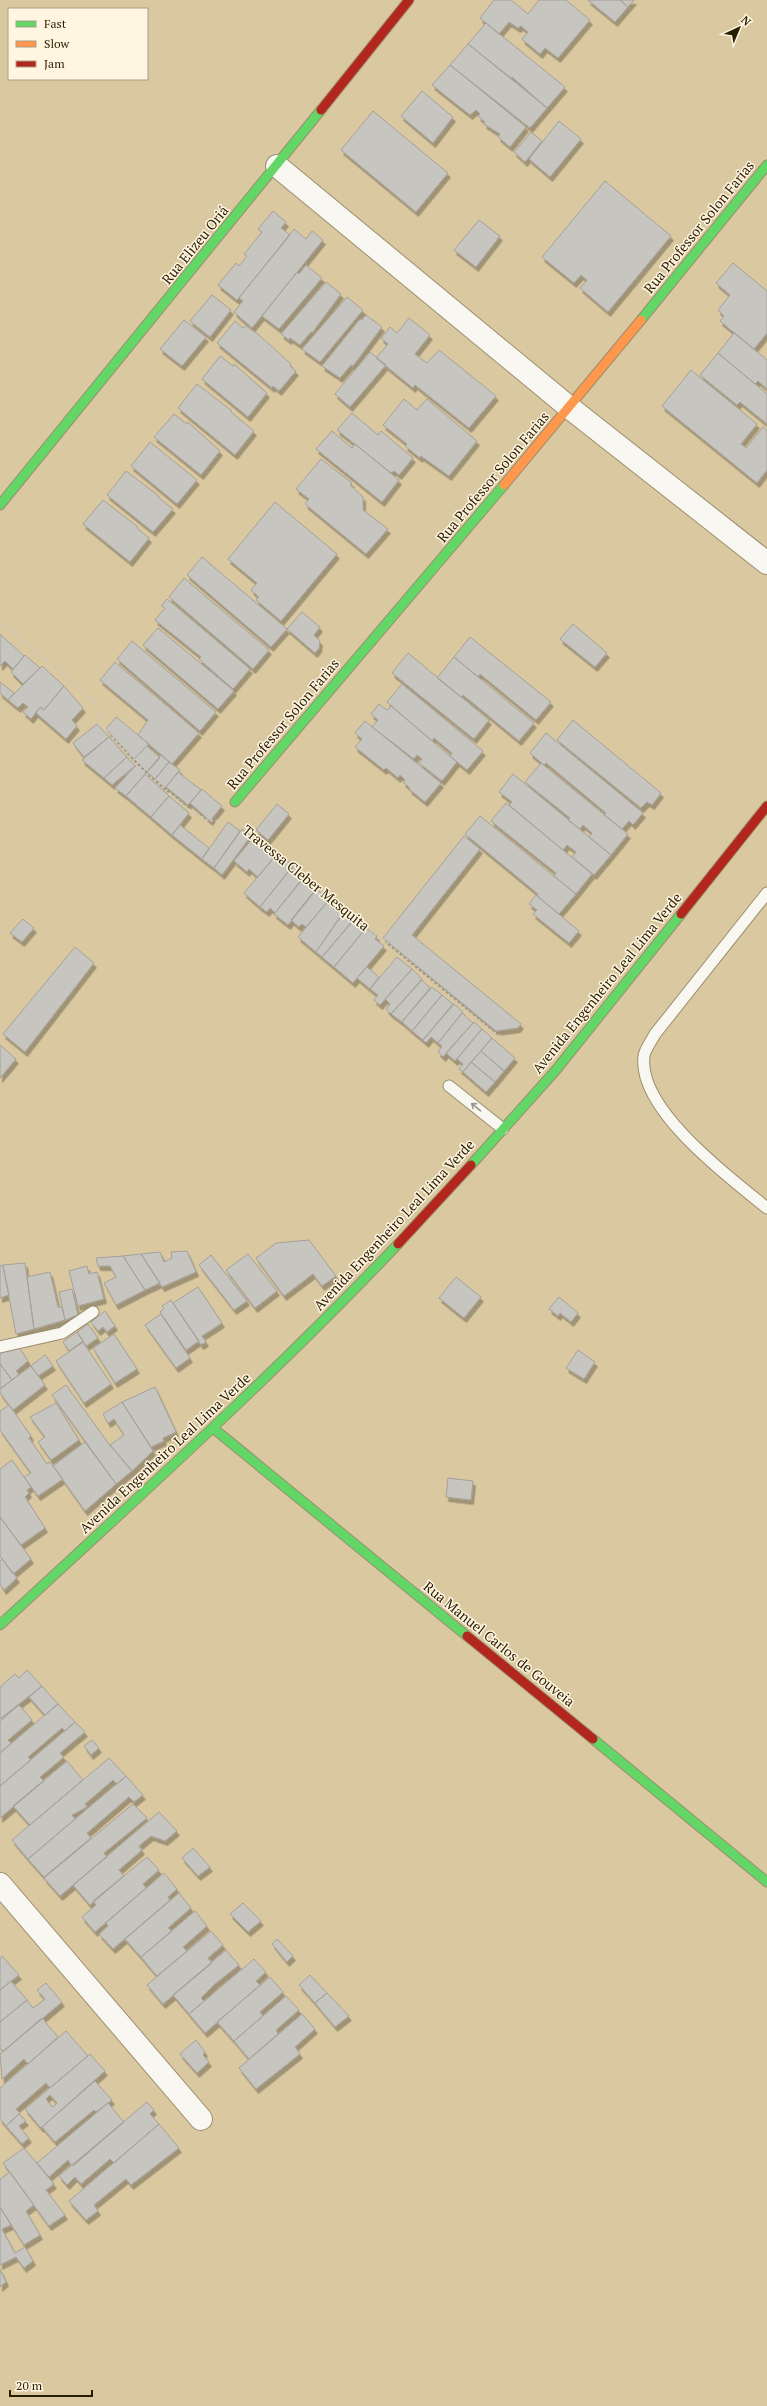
<svg xmlns="http://www.w3.org/2000/svg" width="767" height="2406" viewBox="0 0 767 2406" font-family="'PT Serif',serif">
	<style>
		.building { fill: #c7c5c0; stroke: #a4a09a; fill-rule: evenodd; filter: url(#shadow) }
		.lines { fill: none; stroke-linecap: round; stroke-linejoin: round }
		.lane-casing { stroke: #9c8e6e; stroke-width: 13 }
		.street-casing { stroke: #9c8e6e; stroke-width: 24 }
		.fast-casing { stroke: #9c8e6e; stroke-width: 11 }
		.slow-casing { stroke: #9c8e6e; stroke-width: 11 }
		.jam-casing { stroke: #9c8e6e; stroke-width: 11 }
		.path { stroke: #cec9bc; stroke-width: 2.5; stroke-dasharray: 2 3; stroke-linecap: butt }
		.lane { stroke: #f9f7f1; stroke-width: 11 }
		.street { stroke: #f9f7f1; stroke-width: 22 }
		.fast { stroke: #63d668; stroke-width: 9 }
		.slow { stroke: #ff974d; stroke-width: 9 }
		.jam { stroke: #b3261e; stroke-width: 9 }
		.oneway { stroke: #9b9585 }
		.labels { text-anchor: middle; stroke-width: 3; stroke-linejoin: round; paint-order: stroke }
		.street-label { font-size: 14px; fill: #291d00; stroke: #fff5e0 }
	</style>
	<defs>
		<filter id="shadow"><feDropShadow dx="2.5" dy="4.5" stdDeviation="0" flood-color="#0004"/></filter>
	</defs>
	<rect width="100%" height="100%" fill="#dac8a0"/>
	<!-- building -->
	<path class="building" d="M494,0H511L528,14L539,0H566L590,20L558,58L545,48L540,54L522,39L528,32L521,26L518,28L509,22L499,34L480,18Z
		M588,0H620L628,7L615,22Z
		M620,0H634L628,7Z
		M486,23L565,87L547,108L512,77L511,78L468,44Z
		M468,44L547,108L530,128L450,65Z
		M450,65L526,127L510,147L498,137L500,134L484,124L485,122L478,116L480,114L476,110L470,115L432,85Z
		M422,91L453,117L433,143L401,116Z
		M373,111L448,173L416,212L341,150Z
		M559,121L581,139L550,177L529,159Z
		M531,132L542,141L525,162L514,152Z
		M605,181L671,236L608,312L580,288L587,280L581,275L574,283L542,257Z
		M273,211L286,222L281,228L290,235L237,300L218,285L236,263L239,266L247,256L244,254L262,232L258,229Z
		M479,220L500,236L476,267L454,250Z
		M294,229L306,239L312,231L323,240L252,328L234,312L243,301L239,298Z
		M733,263L767,291V333L754,349L720,321L724,316L718,310L730,295L716,283Z
		M306,265L322,278L279,329L262,316L297,272L299,274Z
		M326,282L341,294L312,333L311,332L300,345L290,338L289,340L281,334Z
		M212,295L231,310L210,337L190,321Z
		M347,297L363,310L320,362L302,349Z
		M366,315L382,327L353,366L351,365L340,378L322,366L360,319L362,320Z
		M409,318L430,335L415,354L427,363L439,350L496,396L469,428L415,385L413,388L376,358L388,344L381,338L387,331L390,327L397,333Z
		M184,320L206,337L182,366L160,349Z
		M235,321L243,328L246,326L259,335L291,364L290,366L296,371L279,391L273,386L272,388L217,343Z
		M734,333L767,360V389L758,381L755,384L718,353Z
		M370,352L386,365L350,407L335,394Z
		M718,353L767,394V424L740,402L737,405L700,375Z
		M220,356L233,366L234,364L267,393L248,417L202,379Z
		M691,370L757,424L741,444L746,448L763,427L767,430V470L757,483L662,406Z
		M197,384L232,411L231,412L254,431L235,455L178,408Z
		M404,399L417,410L427,399L477,441L449,476L421,456L420,458L405,446L407,444L383,425Z
		M352,413L378,435L381,431L413,458L399,475L394,471L391,473L337,430Z
		M174,414L187,424L188,422L220,451L201,475L154,437Z
		M332,431L352,448L355,444L399,480L382,502L316,449Z
		M150,442L197,480L177,504L131,466Z
		M321,459L352,483L350,485L363,497V510L388,529L366,554L305,504L309,499L296,489Z
		M126,471L159,496L158,497L173,509L153,532L107,495Z
		M103,500L138,527L137,528L149,538L130,562L83,524Z
		M275,502L337,554L281,621L256,600L259,597L251,590L257,583L228,559Z
		M202,557L287,629L271,647L187,575Z
		M184,578L269,650L253,669L169,597Z
		M167,599L250,669L233,689L199,659L201,657L155,620L165,608L161,606Z
		M302,612L320,627L314,635L320,641L319,648L315,653L287,629Z
		M573,624L607,653L595,667L560,639Z
		M158,628L234,691L218,709L143,645Z
		M0,634L24,656L13,669L5,661L0,666Z
		M470,637L551,702L536,720L480,674L478,677L454,657Z
		M132,641L216,712L200,731L117,659Z
		M408,653L489,720L474,739L392,673Z
		M25,655L40,668L23,684L11,672Z
		M454,657L534,723L519,741L463,695L461,697L437,678Z
		M115,662L199,733L172,764L138,735L148,720L100,680Z
		M42,666L64,686L44,710L40,707L31,719L23,712L28,707L23,703L18,708L8,700Z
		M0,682L14,693L8,700L0,693Z
		M402,684L483,751L467,770L450,756L452,753L434,738L432,741L387,702Z
		M64,686L83,708L72,720L77,726L66,739L36,713L40,707L44,710Z
		M379,704L387,710L391,706L457,762L442,781L419,763L422,759L417,755L414,759L372,727L378,720L371,714Z
		M116,717L149,744L134,759L106,729Z
		M573,720L661,793L652,805L647,802L641,808L557,740Z
		M365,721L441,783L425,802L409,789L410,788L403,782L405,780L400,775L398,778L386,768L384,770L355,747L362,739L355,733Z
		M97,724L109,737L84,757L73,743Z
		M546,733L643,813L633,825L629,821L622,829L604,815L606,813L546,763L544,765L530,753Z
		M109,737L127,757L104,778L82,760Z
		M147,746L160,758L147,772L134,759Z
		M161,755L169,762L155,779L147,772Z
		M127,757L135,766L112,785L104,778Z
		M169,762L180,770L165,788L155,779Z
		M541,763L628,834L611,855L589,837L592,833L583,825L580,829L568,820L570,818L525,782Z
		M137,764L146,773L126,796L115,788Z
		M178,772L201,790L188,805L166,787Z
		M145,774L169,796L151,817L126,796Z
		M513,774L611,855L594,875L572,857L576,852L567,845L563,850L509,805L512,802L499,792Z
		M202,789L222,806L210,821L190,803Z
		M169,796L189,813L172,835L151,817Z
		M506,803L592,874L576,894L554,876L556,873L491,821Z
		M277,804L289,814L268,840L256,830Z
		M480,816L576,894L559,914L537,896L538,894L465,834Z
		M228,822L240,831L214,868L202,859Z
		M180,825L209,848L202,859L172,835Z
		M242,829L251,836L222,875L214,868Z
		M464,836L480,849L412,935L521,1024L518,1028L496,1031L383,938Z
		M253,838L275,856L258,877L249,869L247,872L234,861Z
		M278,853L293,866L260,907L244,893Z
		M291,868L303,878L275,913L270,908L267,912L260,907Z
		M302,880L316,890L288,925L274,914Z
		M316,889L329,900L306,927L302,924L299,927L291,920Z
		M536,895L579,931L569,943L533,914L537,910L529,904Z
		M329,900L331,902L329,904L342,914L316,952L298,937Z
		M344,912L354,920L322,957L316,952Z
		M355,918L366,928L334,967L322,957Z
		M23,919L34,928L22,942L10,933Z
		M366,928L377,936L375,939L384,946L353,983L334,967Z
		M75,947L94,963L25,1052L3,1034Z
		M397,957L412,969L380,1005L374,1000L378,995L370,989Z
		M367,967L379,977L370,989L357,978Z
		M412,969L422,979L391,1014L386,1009L390,1004L385,999Z
		M422,980L430,988L402,1022L391,1014Z
		M432,987L442,995L412,1031L402,1022Z
		M442,995L453,1004L423,1040L412,1031Z
		M454,1004L463,1012L438,1043L431,1037L426,1043L423,1040Z
		M462,1013L473,1023L443,1057L438,1052L442,1046L438,1043Z
		M474,1022L482,1029L455,1061L446,1053Z
		M482,1029L492,1038L463,1072L459,1069L463,1064L457,1059Z
		M492,1038L515,1058L504,1071L481,1051Z
		M0,1045L16,1059L0,1078Z
		M481,1051L504,1071L495,1082L471,1062Z
		M471,1062L495,1082L486,1092L463,1072Z
		M309,1240L336,1276L322,1286L313,1274L284,1296L256,1258L276,1243Z
		M187,1251L196,1272L162,1287L141,1254L160,1252L164,1262L172,1258L171,1252Z
		M141,1254L160,1283L145,1290L123,1256Z
		M248,1254L277,1291L255,1308L226,1270Z
		M211,1255L247,1301L234,1310L199,1265Z
		M123,1256L145,1290L116,1305L104,1283L116,1277L110,1266H98L96,1258Z
		M25,1263L34,1329L16,1334L3,1265Z
		M0,1265L3,1266L9,1295L0,1298Z
		M87,1266L89,1274L97,1272L104,1299L78,1306L69,1271Z
		M50,1272L58,1307H62L65,1320L34,1329L27,1277Z
		M456,1277L481,1297L464,1318L439,1298Z
		M198,1287L222,1323L202,1336L206,1342L201,1345L173,1303Z
		M72,1289L78,1315L65,1320L59,1292Z
		M559,1297L578,1313L571,1322L560,1313L558,1316L549,1309Z
		M171,1300L199,1341L186,1350L160,1312L164,1308L162,1306Z
		M105,1311L115,1326L107,1332L103,1327L98,1331L91,1322Z
		M161,1314L190,1358L176,1368L145,1325Z
		M88,1324L98,1338L86,1346L77,1332Z
		M77,1332L83,1341L69,1351L63,1342Z
		M114,1334L137,1369L115,1383L93,1348Z
		M83,1342L111,1384L84,1403L56,1361Z
		M19,1347L28,1361L16,1371L19,1374L12,1380L0,1364V1352Z
		M578,1350L595,1362L584,1379L566,1368Z
		M45,1355L53,1366L38,1376L31,1366Z
		M0,1364L12,1380L0,1389Z
		M31,1366L45,1385L13,1410L0,1393V1389Z
		M66,1385L109,1444L132,1471L116,1484L52,1395Z
		M155,1387L176,1432L163,1438L164,1441L151,1447L122,1402Z
		M122,1402L153,1451L132,1471L110,1445L124,1435L114,1419L108,1423L103,1414Z
		M56,1403L79,1440L51,1460L38,1442L45,1437L30,1417Z
		M9,1405L31,1436L29,1438L47,1464L50,1462L63,1479L38,1496L24,1477L31,1473L0,1430V1411Z
		M85,1442L116,1484L85,1511L53,1466Z
		M12,1460L31,1487L27,1490L29,1493L25,1497L45,1528L21,1545L0,1517V1469Z
		M448,1478L473,1481L471,1500L446,1497Z
		M0,1517L31,1559L13,1574L0,1556Z
		M2,1559L17,1578L4,1590L0,1584V1561Z
		M27,1670L42,1686L0,1719V1687L15,1674L19,1678Z
		M42,1686L58,1704L45,1715L29,1697Z
		M58,1704L75,1722L65,1731L62,1728L28,1757L31,1760L0,1786V1753Z
		M19,1705L32,1720L8,1740L11,1743L0,1753V1721Z
		M75,1722L85,1732L60,1753L64,1757L40,1777L44,1781L0,1818V1786Z
		M92,1740L99,1748L91,1755L84,1746Z
		M109,1758L126,1776L117,1784L113,1780L85,1804L87,1807L72,1815L75,1819L28,1859L12,1840Z
		M67,1761L83,1780L30,1825L13,1806Z
		M126,1776L143,1795L134,1802L129,1797L87,1833L91,1838L44,1877L28,1859Z
		M133,1804L147,1818L104,1853L107,1857L60,1896L44,1878Z
		M159,1812L177,1831L165,1841L151,1836L139,1846L142,1850L119,1870L124,1876L90,1905L73,1885Z
		M193,1848L210,1867L198,1876L182,1858Z
		M147,1857L159,1870L143,1884L146,1888L95,1932L82,1917L96,1905L93,1901Z
		M164,1873L177,1889L168,1897L170,1900L113,1949L99,1934L108,1926L106,1923Z
		M179,1893L191,1908L168,1928L172,1931L141,1957L125,1939Z
		M243,1903L261,1921L248,1932L230,1914Z
		M195,1911L207,1926L183,1947L187,1951L157,1976L141,1957Z
		M211,1931L223,1945L208,1958L212,1963L163,2004L147,1985Z
		M277,1939L293,1956L287,1962L272,1944Z
		M226,1950L239,1965L215,1984L201,1998L204,2001L189,2014L173,1995Z
		M2,1956L19,1975L0,1990V1958Z
		M254,1959L266,1972L256,1981L260,1985L205,2033L189,2014Z
		M310,1975L327,1993L315,2003L299,1985Z
		M270,1977L283,1992L260,2012L263,2016L234,2041L217,2022Z
		M11,1981L27,2000L0,2022V1990Z
		M46,1983L62,2002L4,2051L0,2049V2022L27,2000L33,2008L45,1999L37,1990Z
		M327,1993L349,2016L335,2027L315,2003Z
		M286,1996L299,2010L276,2030L278,2034L249,2059L234,2041Z
		M302,2014L315,2029L295,2047L300,2054L256,2089L239,2068Z
		M42,2018L58,2037L28,2064L24,2059L2,2079L0,2054Z
		M66,2031L88,2056L50,2088L46,2083L16,2109L20,2113L6,2126L0,2119V2088Z
		M196,2040L205,2052L203,2055L209,2062L197,2073L180,2054Z
		M90,2054L105,2071L41,2128L25,2109ZM50,2095L57,2103L52,2107L46,2099Z
		M95,2081L112,2100L96,2112L94,2110L55,2142L42,2127Z
		M147,2102L154,2110L150,2114L159,2124L114,2163L110,2159L81,2184L75,2177L67,2185L59,2176Z
		M108,2103L124,2122L74,2165L72,2166L68,2160L49,2177L37,2163Z
		M19,2114L26,2121L19,2126L29,2138L22,2144L6,2126Z
		M159,2124L179,2148L131,2185L126,2179L94,2205L98,2211L86,2220L69,2201Z
		M24,2148L54,2184L46,2190L65,2215L49,2226L3,2163Z
		M10,2172L34,2205L26,2211L40,2235L24,2245L0,2207V2179Z
		M0,2207L11,2225L2,2229L15,2253L25,2247L33,2261L24,2268L16,2257L0,2265Z
		M0,2269L6,2282L0,2287Z"/>
	<g class="lines">
		<!-- lane casing -->
		<g class="lane-casing">
			<path id="lane" d="M767,893L655,1034C652,1040 645,1049 644,1056C637,1109 730,1178 767,1208
				M449,1086L503,1129
				M0,1347L62,1333L93,1312"/>
		</g>
		<!-- street casing -->
		<g class="street-casing">
			<path id="street" d="M277,166L570,408L767,563
				M0,1884L201,2119"/>
		</g>
		<!-- fast casing -->
		<g class="fast-casing">
			<path id="fast" d="M641,320L767,165
				M0,505L321,110
				M235,802L504,485
				M471,1165L556,1070L681,914
				M213,1428L467,1636
				M0,1625C135,1500 272,1377 398,1244
				M593,1739L767,1882"/>
		</g>
		<!-- slow casing -->
		<g class="slow-casing">
			<path id="slow" d="M504,485L641,320"/>
		</g>
		<!-- jam casing -->
		<g class="jam-casing">
			<path id="jam" d="M321,110L409,0
				M681,914L767,806
				M398,1244L471,1165
				M467,1636L593,1739"/>
		</g>
		<!-- path -->
		<path class="path" d="M0,621L95,703L101,725L148,775L191,811L207,820L219,821
			M243,826L351,913L493,1032L535,1057"/>
		<!-- lane -->
		<use href="#lane" class="lane"/>
		<!-- street -->
		<use href="#street" class="street"/>
		<!-- fast -->
		<use href="#fast" class="fast"/>
		<!-- slow -->
		<use href="#slow" class="slow"/>
		<!-- jam -->
		<use href="#jam" class="jam"/>
	</g>
	<!-- one-way arrows -->
	<defs><path id="oneway-shaft" d="M-6 0H5M1.5-3L5.5 0L1.5 3" fill="none" stroke-width="1.6" stroke-linecap="round" stroke-linejoin="round"/></defs>
	<use class="oneway" href="#oneway-shaft" transform="translate(476 1107) rotate(-141)"/>
	<g class="labels">
		<!-- street labels -->
		<g class="street-label">
			<text transform="translate(699 227) rotate(-51)" y="5">Rua Professor Solon Farias</text>
			<text transform="translate(195 245) rotate(-51)" y="5">Rua Elizeu Oriá</text>
			<text transform="translate(493 477) rotate(-50)" y="5">Rua Professor Solon Farias</text>
			<text transform="translate(283 724) rotate(-50)" y="5">Rua Professor Solon Farias</text>
			<text transform="translate(306 878) rotate(39)" y="5">Travessa Cleber Mesquita</text>
			<text transform="translate(607 983) rotate(-51)" y="5">Avenida Engenheiro Leal Lima Verde</text>
			<text transform="translate(394 1225) rotate(-47)" y="5">Avenida Engenheiro Leal Lima Verde</text>
			<text transform="translate(165 1453) rotate(-43)" y="5">Avenida Engenheiro Leal Lima Verde</text>
			<text transform="translate(499 1644) rotate(39)" y="5">Rua Manuel Carlos de Gouveia</text>
		</g>
	</g>
	<!-- legend -->
	<rect x="8" y="8" width="140" height="72" fill="#fff5e0" stroke="#a99f86"/>
	<rect x="16" y="21" width="20" height="6" fill="#63d668" stroke="#a99f86"/>
	<text x="44" y="28" font-size="12" fill="#291d00">Fast</text>
	<rect x="16" y="41" width="20" height="6" fill="#ff974d" stroke="#a99f86"/>
	<text x="44" y="48" font-size="12" fill="#291d00">Slow</text>
	<rect x="16" y="61" width="20" height="6" fill="#b3261e" stroke="#a99f86"/>
	<text x="44" y="68" font-size="12" fill="#291d00">Jam</text>
	<!-- north arrow -->
	<g transform="translate(739 28) rotate(44)" stroke="#fff5e0" stroke-width="3" paint-order="stroke">
	<path d="M0-3L7 15L0 10L-7 15Z" fill="#291d00"/>
	<text y="-6" font-size="11" font-weight="bold" text-anchor="middle" fill="#291d00">N</text>
	</g>
	<!-- scale -->
	<path d="M10 2390v6h82v-6" fill="none" stroke="#291d00" stroke-width="2"/>
	<text x="16" y="2390" font-size="12" fill="#291d00" stroke="#fff5e0" stroke-width="3" paint-order="stroke">20 m</text>
</svg>
